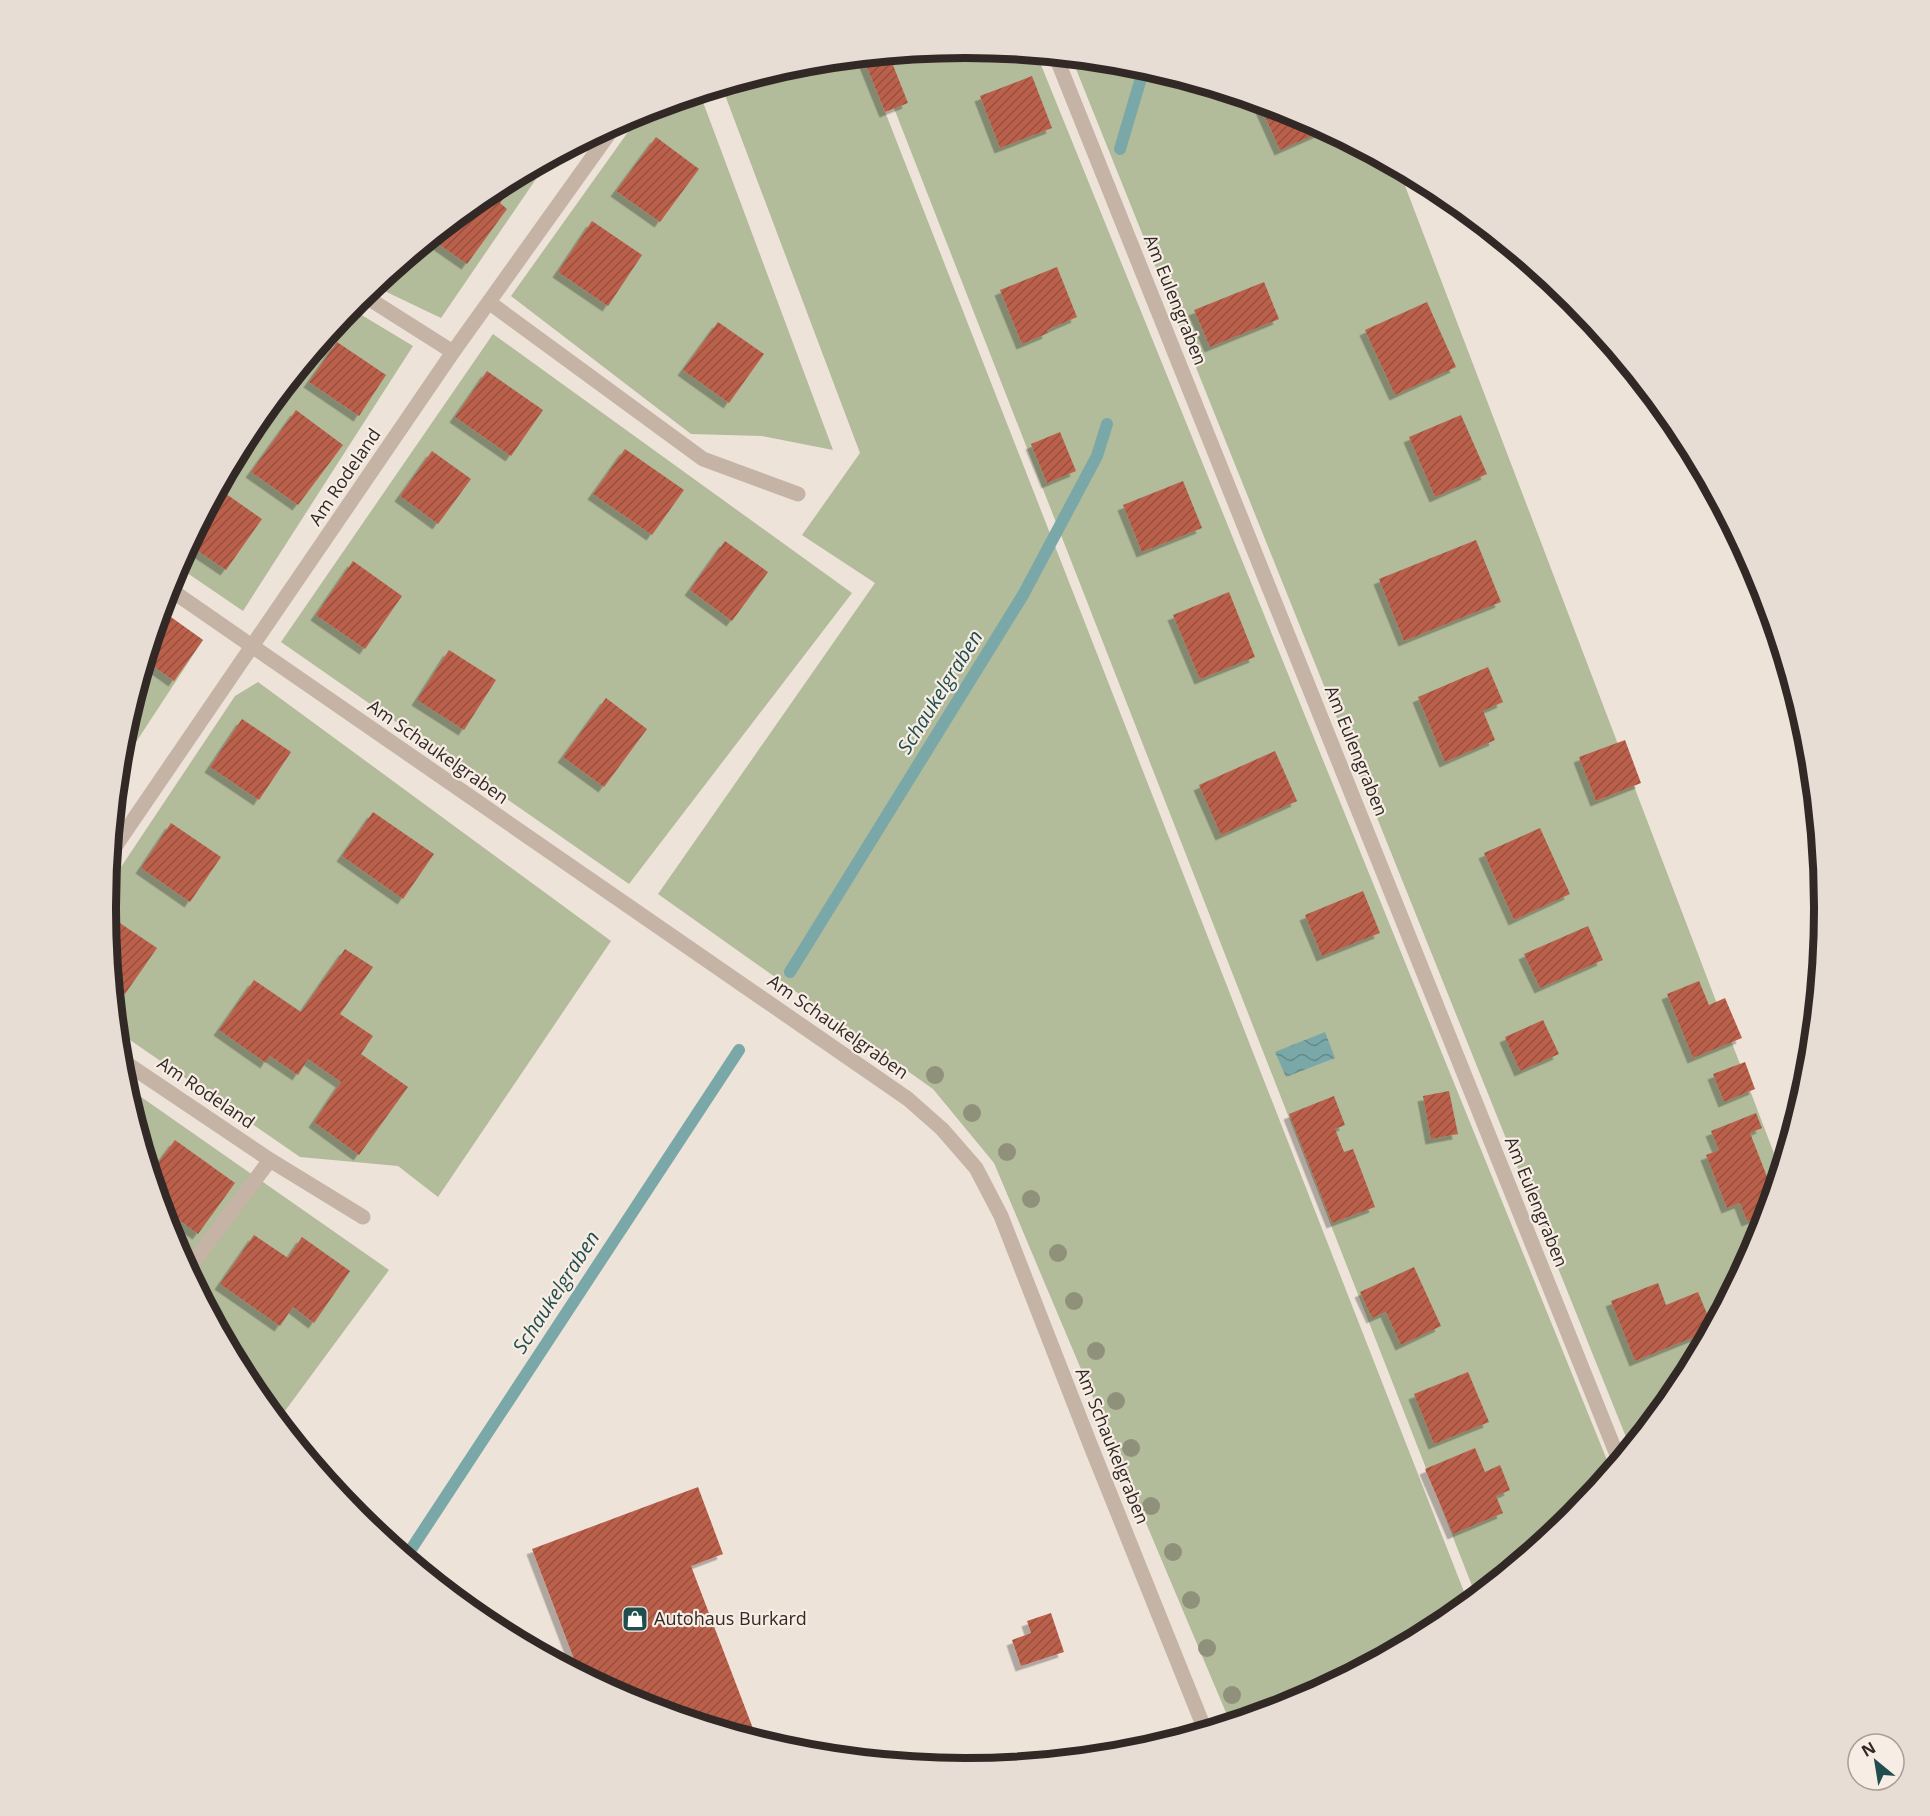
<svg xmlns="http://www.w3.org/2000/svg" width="1930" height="1816" viewBox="0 0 1930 1816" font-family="'Open Sans',sans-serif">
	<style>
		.green { fill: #b2bb9a }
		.water { fill: url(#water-waves) }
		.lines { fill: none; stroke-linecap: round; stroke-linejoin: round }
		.stream { stroke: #7aa8a8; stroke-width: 12 }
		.building { fill: url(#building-hatch); filter: url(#shadow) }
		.minor { stroke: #c5b3a6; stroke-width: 15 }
		.tree { fill: #90917a }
		.labels { text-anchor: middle; stroke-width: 4.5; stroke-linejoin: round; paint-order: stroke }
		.street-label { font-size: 18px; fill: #322926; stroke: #f7ede4 }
		.poi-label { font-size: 18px; fill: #322926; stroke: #f7ede4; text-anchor: start }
		.water-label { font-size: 20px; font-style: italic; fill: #204e4f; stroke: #f7ede4 }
		.rim { fill: none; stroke: #322926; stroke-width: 8 }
	</style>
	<defs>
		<pattern id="water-waves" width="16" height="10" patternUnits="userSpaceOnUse" patternTransform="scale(1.5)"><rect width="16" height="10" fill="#7aa8a8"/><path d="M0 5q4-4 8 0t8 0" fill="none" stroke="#658989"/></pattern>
		<pattern id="building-hatch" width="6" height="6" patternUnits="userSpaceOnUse" patternTransform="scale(1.5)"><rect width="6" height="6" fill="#ba614b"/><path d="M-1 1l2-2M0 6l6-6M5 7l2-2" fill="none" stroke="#98503e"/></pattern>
		<filter id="shadow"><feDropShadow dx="-5.5" dy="5.5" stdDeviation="0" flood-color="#0004"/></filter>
	</defs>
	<rect width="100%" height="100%" fill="#eee3d9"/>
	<!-- green -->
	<path class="green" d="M965,48L1037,55L1611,1470L1573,1516L1476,1596L874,57Z
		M864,58L1468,1602L1442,1623L1294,1703L1230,1722L994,1163L933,1089L658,894L875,583L802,535L860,453L722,87L798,64Z
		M1072,59L1133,65L1294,114L1399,170L1780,1169L1759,1237L1680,1386L1630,1447Z
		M700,94L833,450L762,436L691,434L511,296L643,111Z
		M549,160L441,318L374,286L487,193Z
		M350,308L413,346L243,611L177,566L250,430Z
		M493,334L852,593L629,884L281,642Z
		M161,610L203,640L119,768L122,740Z
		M258,682L611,941L438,1197L398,1166L300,1157L117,1031L105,908L107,888L235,696Z
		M124,1085L389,1270L282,1415L264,1403L250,1386L170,1237Z"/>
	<!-- water -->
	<path class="water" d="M1325,1032L1335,1058L1286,1077L1275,1052Z"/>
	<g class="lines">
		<!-- stream -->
		<path class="stream" d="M1120,149L1144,68
			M790,972L1023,595L1097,456L1107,424
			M406,1557L739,1050"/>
	</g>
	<!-- building -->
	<path class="building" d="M889,55L908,103L885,112L864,60Z
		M1032,76L1052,128L1000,148L980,96Z
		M1259,103L1294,114L1325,130L1280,150Z
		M656,137L699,169L660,222L616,191Z
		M520,175L500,203L507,209L467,264L431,239L487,193Z
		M592,221L642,255L608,306L558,272Z
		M1057,267L1077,317L1047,330L1048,333L1022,344L1000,290Z
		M1264,282L1279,319L1210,347L1194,310Z
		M1427,302L1456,367L1395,395L1365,330Z
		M718,322L764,354L729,403L683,370Z
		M337,342L386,375L359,416L309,382Z
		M487,371L543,410L511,456L455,417Z
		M296,410L343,445L298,505L251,472Z
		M1461,415L1487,474L1435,497L1409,437Z
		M1060,432L1076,471L1047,483L1031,444Z
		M625,449L684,490L652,535L593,494Z
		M432,451L471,479L438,524L400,496Z
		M1183,481L1202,528L1142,552L1123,505Z
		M219,489L262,519L226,570L189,545Z
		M1476,540L1501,602L1404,641L1379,579Z
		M725,541L768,572L732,621L690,590Z
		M353,561L402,596L365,649L316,615Z
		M1229,592L1255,657L1200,679L1173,615Z
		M161,610L203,640L174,681L146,661Z
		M449,650L496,680L464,730L417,700Z
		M1488,667L1503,702L1483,711L1495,740L1445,762L1418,697Z
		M606,698L647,729L604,787L563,757Z
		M242,719L291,752L259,800L210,767Z
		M1625,740L1641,783L1596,801L1579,757Z
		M1275,751L1297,801L1221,835L1199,785Z
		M373,812L434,854L403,899L342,856Z
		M171,823L221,857L190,902L141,868Z
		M1540,828L1570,894L1514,920L1484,853Z
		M1363,891L1380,933L1322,956L1305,915Z
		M105,913L157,948L125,994L113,985Z
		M1588,926L1603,960L1540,988L1524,954Z
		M345,949L373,967L340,1014L373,1036L361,1054L408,1087L359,1155L314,1122L341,1082L308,1059L298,1075L270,1056L266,1063L219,1030L254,980L301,1012Z
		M1699,981L1709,1005L1725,998L1742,1038L1693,1058L1667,994Z
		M1543,1020L1559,1054L1520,1071L1505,1037Z
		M1745,1062L1755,1089L1724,1102L1713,1074Z
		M1449,1091L1458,1134L1431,1139L1423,1096Z
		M1334,1096L1345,1125L1335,1129L1344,1152L1353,1149L1375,1207L1332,1223L1289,1114Z
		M1756,1113L1762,1128L1750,1133L1773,1192L1771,1198L1767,1199L1769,1204L1766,1214L1747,1221L1740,1203L1727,1208L1706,1155L1719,1150L1711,1131Z
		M175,1140L235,1183L198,1234L162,1208L150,1170L152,1171Z
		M254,1235L288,1258L302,1237L350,1271L314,1323L293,1307L280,1326L220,1284Z
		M1414,1267L1441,1326L1401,1345L1386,1312L1372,1318L1360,1292Z
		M1658,1283L1666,1305L1698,1292L1712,1326L1709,1331L1635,1361L1611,1301Z
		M1468,1372L1489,1422L1434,1444L1414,1394Z
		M1475,1448L1485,1472L1500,1465L1510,1490L1496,1496L1503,1513L1453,1534L1425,1469Z
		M698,1487L723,1554L691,1566L757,1739L636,1702L579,1672L532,1549Z
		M1499,1576L1500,1577L1474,1597L1471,1588Z
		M1051,1613L1064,1652L1021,1666L1012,1640L1031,1633L1027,1621Z"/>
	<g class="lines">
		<!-- minor -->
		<path class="minor" d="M1056,57L1619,1460
			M363,295L453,352
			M490,303L703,459L798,494
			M168,588L908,1099L942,1129L976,1168L1001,1216L1090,1444L1205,1730
			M110,854L453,352L616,124
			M120,1059L270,1160L363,1217
			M188,1269L270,1160"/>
	</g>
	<!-- trees -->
	<g class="tree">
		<circle cx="935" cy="1075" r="9"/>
		<circle cx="972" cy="1113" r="9"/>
		<circle cx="1007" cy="1152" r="9"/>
		<circle cx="1031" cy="1199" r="9"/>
		<circle cx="1058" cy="1253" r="9"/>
		<circle cx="1074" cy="1301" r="9"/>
		<circle cx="1096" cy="1351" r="9"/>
		<circle cx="1116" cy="1401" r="9"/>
		<circle cx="1131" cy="1448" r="9"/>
		<circle cx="1151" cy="1506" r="9"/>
		<circle cx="1173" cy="1552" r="9"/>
		<circle cx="1191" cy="1600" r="9"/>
		<circle cx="1207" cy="1648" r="9"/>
		<circle cx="1232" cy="1695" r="9"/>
	</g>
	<!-- icons -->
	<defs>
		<g id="shop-square" transform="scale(1.35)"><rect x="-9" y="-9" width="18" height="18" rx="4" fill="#204e4f" stroke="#f7ede4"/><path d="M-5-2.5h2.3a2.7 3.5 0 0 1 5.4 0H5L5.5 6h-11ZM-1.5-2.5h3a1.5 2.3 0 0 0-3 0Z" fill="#fff"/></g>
	</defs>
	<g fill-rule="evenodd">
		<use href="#shop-square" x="635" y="1619"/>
	</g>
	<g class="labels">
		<!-- street labels -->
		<g class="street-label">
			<text transform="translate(1175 300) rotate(68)" y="6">Am Eulengraben</text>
			<text transform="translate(345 477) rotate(-56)" y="6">Am Rodeland</text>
			<text transform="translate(1356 751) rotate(68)" y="6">Am Eulengraben</text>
			<text transform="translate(438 752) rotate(35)" y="6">Am Schaukelgraben</text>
			<text transform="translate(838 1027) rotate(35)" y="6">Am Schaukelgraben</text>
			<text transform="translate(206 1093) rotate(34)" y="6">Am Rodeland</text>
			<text transform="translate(1536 1202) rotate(68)" y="6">Am Eulengraben</text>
			<text transform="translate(1112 1446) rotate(68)" y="6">Am Schaukelgraben</text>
		</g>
		<!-- poi labels -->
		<g class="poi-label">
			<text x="654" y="1625">Autohaus Burkard</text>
		</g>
		<!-- water labels -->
		<g class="water-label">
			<text transform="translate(940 692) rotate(-58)" y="7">Schaukelgraben</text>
			<text transform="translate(556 1292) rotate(-57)" y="7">Schaukelgraben</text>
		</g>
	</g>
	<!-- crop -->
	<path d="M0 0H1930V1816H0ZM965 58H965A849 849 0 0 1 1814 907V909A849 849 0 0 1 965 1758H965A849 849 0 0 1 116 909V907A849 849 0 0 1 965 58Z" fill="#e7ddd5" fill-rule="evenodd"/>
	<path class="rim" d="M965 58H965A849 849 0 0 1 1814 907V909A849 849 0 0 1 965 1758H965A849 849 0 0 1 116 909V907A849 849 0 0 1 965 58Z"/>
	<!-- north arrow -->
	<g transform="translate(1876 1762) rotate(330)"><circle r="28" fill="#f7ede4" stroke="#a89f98" stroke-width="1.5"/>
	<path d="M0-4.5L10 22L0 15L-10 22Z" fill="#204e4f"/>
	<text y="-9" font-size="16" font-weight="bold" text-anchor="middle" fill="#322926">N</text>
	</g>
</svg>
